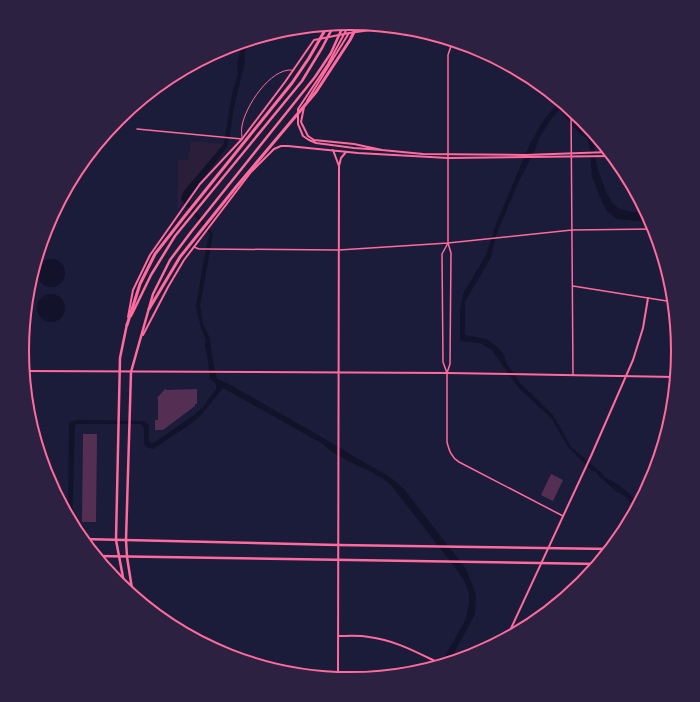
<svg xmlns="http://www.w3.org/2000/svg" width="700" height="702" viewBox="0 0 700 702" font-family="Jost,sans-serif">
	<style>
		.green { fill: #2a1e3b }
		.water { fill: #12122b }
		.building { fill: #542f53 }
		.lines { fill: none; stroke-linecap: round; stroke-linejoin: round }
		.service { stroke: #ff6b9d; stroke-width: 1 }
		.minor { stroke: #ff6b9d; stroke-width: 1.5 }
		.tertiary { stroke: #ff6b9d; stroke-width: 2 }
		.secondary { stroke: #ff6b9d; stroke-width: 2.5 }
		.primary { stroke: #ff6b9d; stroke-width: 2.5 }
		.trunk { stroke: #ff6b9d; stroke-width: 3 }
		.rim { fill: none; stroke: #ff6b9d; stroke-width: 2 }
	</style>
	<rect width="100%" height="100%" fill="#1b1b3a"/>
	<!-- green -->
	<path class="green" d="M191,141L223,144L181,196V200L182,203L179,209L177,208L178,205V160H188Z"/>
	<!-- water -->
	<path class="water" d="M248,41L244,56L245,62L233,111L231,129L227,147L187,199L213,234L200,306L203,324L210,338L212,356L217,379L227,383L318,435L360,460L390,477L404,489L466,569L474,589L476,596L475,614L449,662L440,665L466,619L469,602V593L464,580L457,570L391,485C371,467 342,463 323,444L223,388L201,415L192,423L153,449L146,447L144,444V428L141,424H77L75,425L72,523L68,515L69,425L70,422L77,420L145,421L149,426V441L152,444L194,415L202,408L216,389V384L210,379L208,361L205,346L206,340L201,328L196,307L203,264L208,240L210,234L181,199L183,192L224,144L232,94L238,74L237,65L242,43Z
		M542,86C561,102 580,115 592,136C595,143 594,150 595,157C597,167 600,175 603,184C613,211 619,211 647,213L651,222L617,219L608,212L602,202L592,176L590,148L587,138L580,134L563,114L562,110H559L551,119L539,138L535,150L518,183L496,235L491,257L465,302V335L486,339L497,347L503,353L507,364L521,384L553,415L571,447L603,474L604,477C618,483 629,492 638,504L636,509L624,495L617,492L599,476L596,472L591,470L568,447L552,419L518,387L492,350L480,343L460,341V311L463,294L486,255L496,224L529,146L541,124L555,106V101Z
		M37 273a14 14 0 1 1 28 0a14 14 0 1 1-28 0Z
		M37 308a14 14 0 1 1 28 0a14 14 0 1 1-28 0Z"/>
	<!-- building -->
	<path class="building" d="M165,389L167,390L197,389V404H195V406L163,430H155V420H158V399L157,398Z
		M83,434H97L96,522H82Z
		M551,474L563,480L553,501L541,495Z"/>
	<g class="lines">
		<!-- service -->
		<path class="service" d="M242,139C242,135 241,130 242,126C245,107 270,68 292,70"/>
		<!-- minor -->
		<path class="minor" d="M571,110L573,375
			M137,129L242,139
			M448,243L442,254L443,362L447,373V442C449,450 451,457 459,462L563,516
			M194,247L199,249H205L339,250L448,243L572,230L654,229
			M573,286L673,302
			M447,373L450,364L451,253L448,243V55L451,46L454,41"/>
		<!-- tertiary -->
		<path class="tertiary" d="M350,23L328,64L298,109V124L303,136L309,140L316,143L354,148L382,150L423,154L525,155L609,152
			M349,33L392,27
			M304,107L301,122L308,136L314,140L354,144L382,150
			M333,150L339,166L341,158L346,152
			M128,317L133,290L150,255L200,184L242,139L285,82L314,40L349,33L307,101
			M143,335L168,287L184,260L251,172L274,149L281,146H288L358,153L448,158L612,156
			M24,371L447,373L675,377
			M338,636C348,636 359,635 369,637C395,640 418,653 441,664
			M507,637L591,456L633,360L643,328L648,298
			M338,678L339,166"/>
		<!-- secondary -->
		<path class="secondary" d="M82,539L338,545L610,549
			M96,556L597,564"/>
		<!-- primary -->
		<path class="primary" d="M674,314V387
			M131,316L151,275L175,236L302,81L322,48L334,25
			M125,588L116,540L120,358L127,324
			M133,595L127,557L126,540L131,372L153,294L170,260L191,232L315,77L331,53L344,24"/>
		<!-- trunk -->
		<path class="trunk" d="M149,309L180,257L236,187L316,92L350,40L358,24
			M127,325L140,284L155,254L184,217L292,83L309,58L328,25"/>
	</g>
	<!-- crop -->
	<path d="M0 0H700V702H0ZM29 351a321 321 0 1 1 642 0a321 321 0 1 1-642 0Z" fill="#2d2142" fill-rule="evenodd"/>
	<path class="rim" d="M29 351a321 321 0 1 1 642 0a321 321 0 1 1-642 0Z"/>
</svg>
